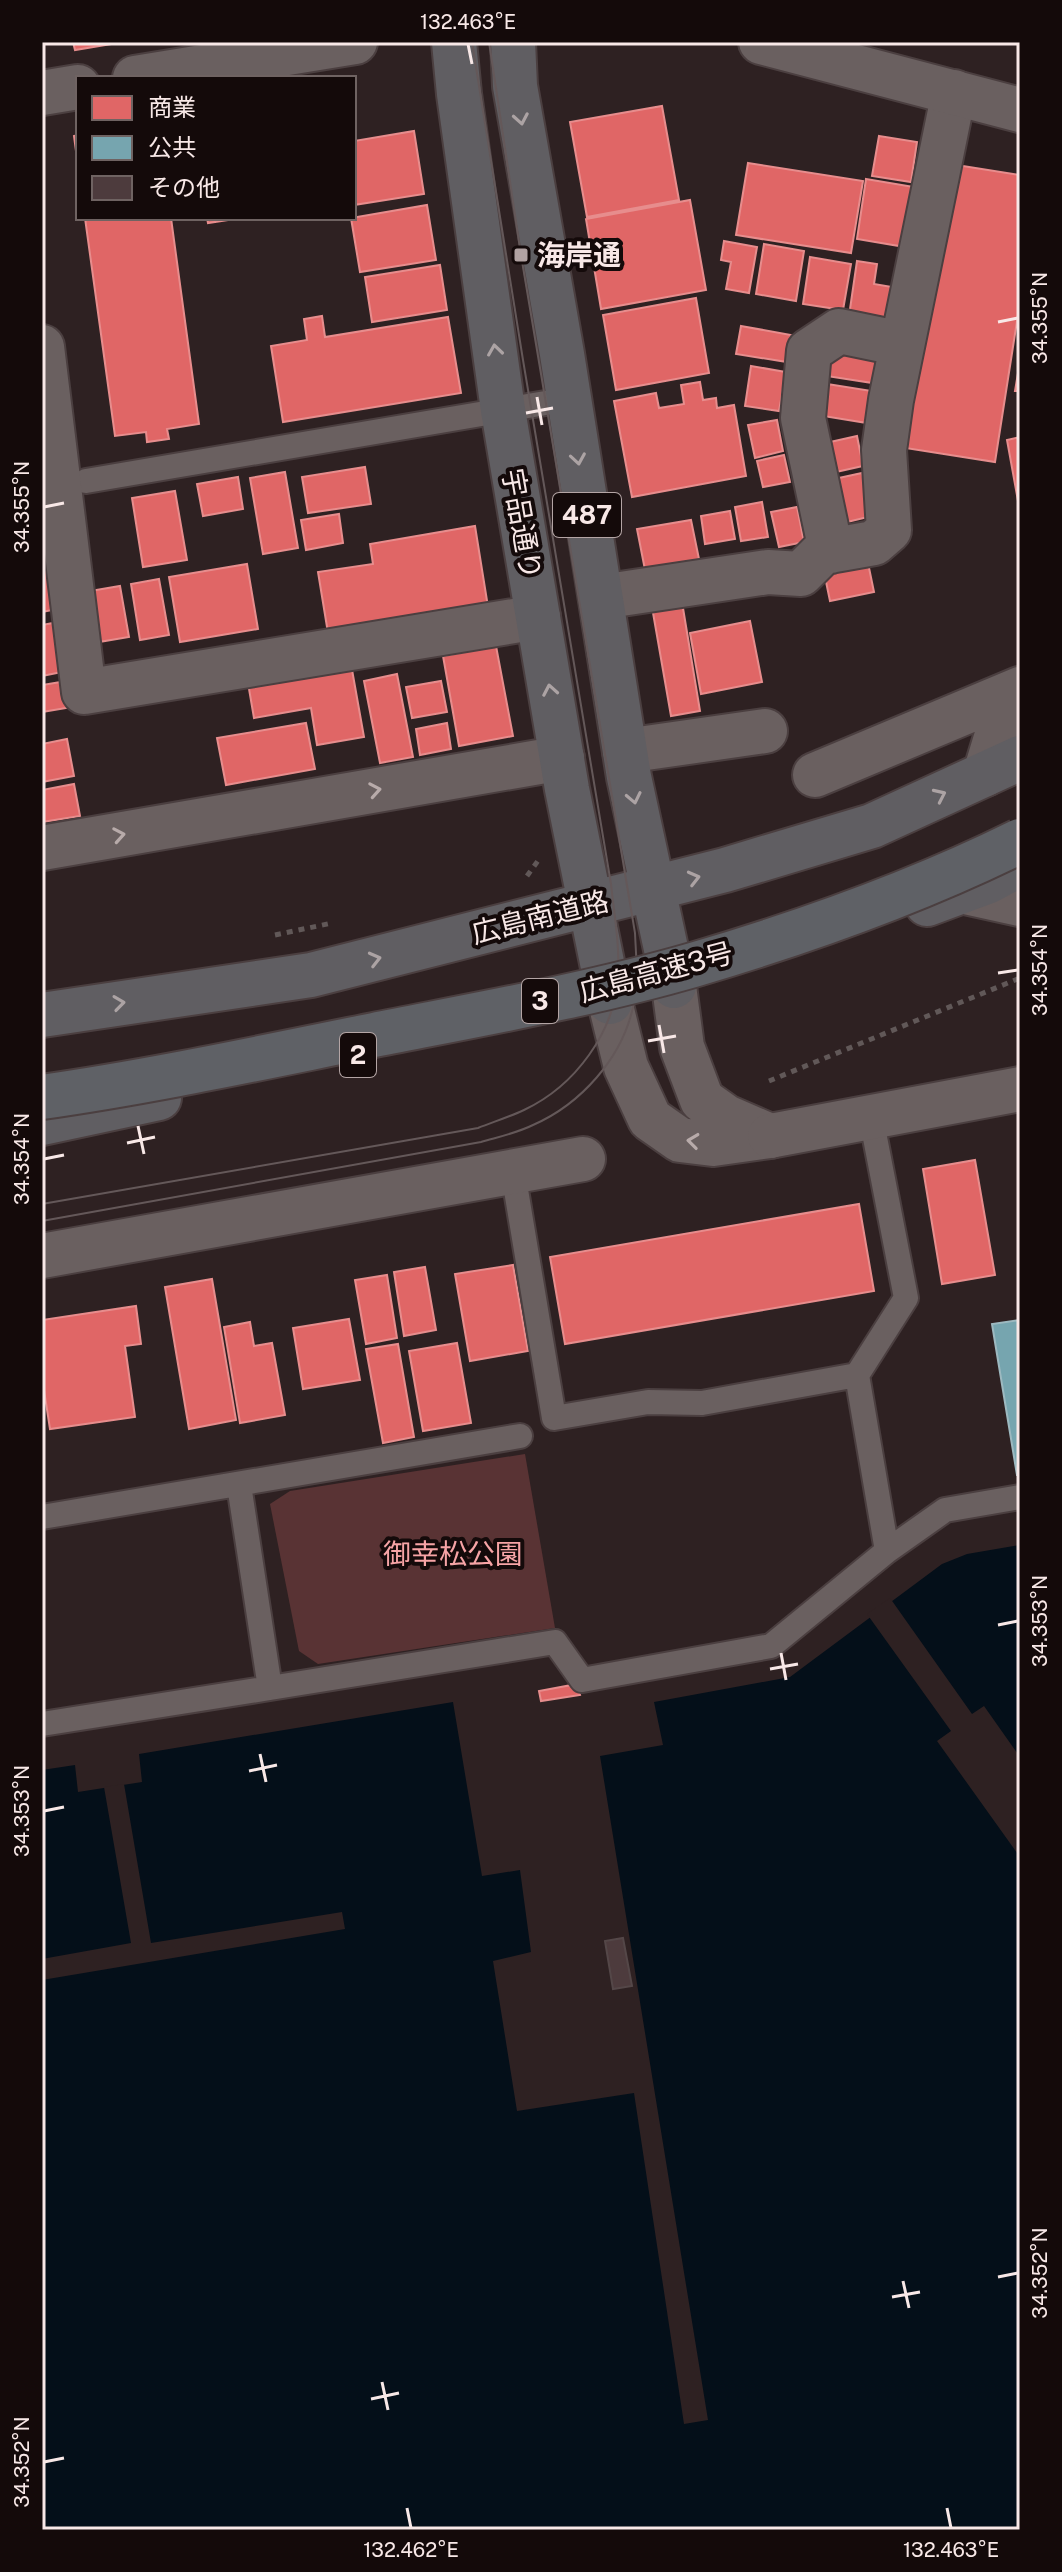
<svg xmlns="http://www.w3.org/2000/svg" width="1062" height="2572" viewBox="0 0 1062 2572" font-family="'Public Sans','Noto Sans JP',sans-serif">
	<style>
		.green { fill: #593334 }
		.water { fill: #040f19 }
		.pier { fill: #2e2122 }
		.shops { fill: #e06666; stroke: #e78d8d; stroke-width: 2 }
		.public { fill: #76a5af; stroke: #9db9c0; stroke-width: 2 }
		.building { fill: #4d3b3d; stroke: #544748; stroke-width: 2 }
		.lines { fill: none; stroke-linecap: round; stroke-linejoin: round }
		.service-casing { stroke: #4b3f40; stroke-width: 28 }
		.minor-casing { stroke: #4b3f40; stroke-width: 48 }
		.tertiary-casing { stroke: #4b3f40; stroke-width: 48 }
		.trunk-casing { stroke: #4b3f40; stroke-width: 48 }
		.path { stroke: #615858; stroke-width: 5; stroke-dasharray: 6 6; stroke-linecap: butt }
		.service { stroke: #6a6060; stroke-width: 24 }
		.minor { stroke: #6a6060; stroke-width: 44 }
		.tertiary { stroke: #6a6060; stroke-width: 44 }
		.trunk { stroke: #605e62; stroke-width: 44 }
		.tram { stroke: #645859; stroke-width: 2 }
		.motorway-bridge-casing { stroke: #4b3f40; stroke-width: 48; stroke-linecap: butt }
		.motorway-bridge { stroke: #5f6166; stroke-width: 44 }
		.oneway { stroke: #aca3a4 }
		.oneway2 { stroke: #b8abaa }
		.ticks { fill: none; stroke: #f8e8e7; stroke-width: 3 }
		.poi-dot { fill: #b1a2a2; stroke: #140a0a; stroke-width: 3 }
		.labels { text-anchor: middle; stroke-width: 8; stroke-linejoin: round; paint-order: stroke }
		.shield { fill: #140a0a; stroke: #b4a5a5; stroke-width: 2 }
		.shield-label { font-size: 26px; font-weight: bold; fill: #f8e8e7 }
		.poi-label { font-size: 28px; font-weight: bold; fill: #f8e8e7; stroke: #140a0a; text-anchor: start }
		.street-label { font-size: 28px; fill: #f8e8e7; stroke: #140a0a }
		.park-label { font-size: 28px; fill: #f7a4a6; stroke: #140a0a }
		.neatline { fill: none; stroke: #f8e8e7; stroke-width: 3 }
		.ticks-label { font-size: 20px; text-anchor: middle; fill: #f8e8e7 }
	</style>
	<rect width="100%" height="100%" fill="#2e2122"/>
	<!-- green -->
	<path class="green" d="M525,1454L555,1628L318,1664L299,1651L270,1504L290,1491Z"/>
	<!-- water -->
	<path class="water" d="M1020,1545V2530H42V1770L75,1765L78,1792L142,1782L139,1754L453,1702L482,1876L520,1870L531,1952L493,1961L517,2111L634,2093L684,2424L708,2420L600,1756L663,1745L654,1702L790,1677L942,1564L967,1554Z"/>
	<!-- pier -->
	<path class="pier" d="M890,1598L972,1714L984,1706L1020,1757V1857L937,1741L951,1731L867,1614Z
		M124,1784L151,1943L342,1912L345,1929L42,1980V1959L131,1943L104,1787Z"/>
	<!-- shops -->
	<path class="shops" d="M73,42H112V44L75,50Z
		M662,106L679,200L587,217L570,122Z
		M414,131L424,194L354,205V141Z
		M78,135V166L74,136Z
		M879,136L917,142L911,182L872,176Z
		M748,163L863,181L851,253L736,235Z
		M944,163L1020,175V302L995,462L899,447Z
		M866,179L914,187L905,247L857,239Z
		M690,200L706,290L601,309L586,219Z
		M427,205L436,260L360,272L351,218Z
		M85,218H171L199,424L167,429L169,439L147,442L146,432L115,436Z
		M207,218H241L208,223Z
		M724,241L757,247L749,293L726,289L731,262L721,260Z
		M764,244L804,251L796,301L756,294Z
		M810,257L851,264L843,310L803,304Z
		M857,261L877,264L874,284L892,287L887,321L849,316Z
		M440,265L447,310L372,322L365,277Z
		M696,298L709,373L616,390L603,315Z
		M322,316L325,337L448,317L461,393L283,422L271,346L307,340L304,319Z
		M741,326L791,335L787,362L736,354Z
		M824,350L883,360L879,384L820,375Z
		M1020,361V391H1015Z
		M751,366L786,372L779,411L745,406Z
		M700,382L703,400L716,398L717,408L734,405L746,476L632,497L614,401L656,393L659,408L684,404L681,385Z
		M821,383L878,392L873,424L817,415Z
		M777,420L783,451L755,458L748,425Z
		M857,436L863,466L836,472L830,442Z
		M1020,437V512L1007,440Z
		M784,455L790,482L763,487L757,461Z
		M365,467L371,504L308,513L302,477Z
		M285,472L298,548L263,554L250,478Z
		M862,473L872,516L843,523L834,479Z
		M238,477L243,509L203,516L197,484Z
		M175,491L187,560L143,567L132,498Z
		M762,502L768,537L741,541L735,507Z
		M797,507L804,542L779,547L771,512Z
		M730,511L735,539L705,544L701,516Z
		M339,514L343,543L306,550L301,520Z
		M691,520L700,564L646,575L637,529Z
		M475,526L488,607L328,633L318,572L373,564L370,544Z
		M54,561L62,608L42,612V563Z
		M868,563L874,592L830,601L824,572Z
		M247,564L258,629L180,642L169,577Z
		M159,579L169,635L140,640L131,584Z
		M120,586L129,637L99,642L90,591Z
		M682,602L700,711L671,716L652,607Z
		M750,621L762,682L701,694L690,633Z
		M53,623L62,672L42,676V625Z
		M496,646L513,736L459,746L443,656Z
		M351,664L364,737L317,745L311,708L254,718L248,683Z
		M397,674L413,757L380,763L364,681Z
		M73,680L78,706L42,712V685Z
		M441,681L447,712L412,718L406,687Z
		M306,723L315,769L226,785L217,738Z
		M447,723L451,749L420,755L416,729Z
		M67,739L74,776L42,782V744Z
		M74,784L80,816L42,822V790Z
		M975,1160L995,1275L942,1284L923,1169Z
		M859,1204L874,1291L565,1344L550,1257Z
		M513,1265L528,1351L470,1361L455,1274Z
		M425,1267L436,1330L404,1336L394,1272Z
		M387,1275L397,1338L366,1344L355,1280Z
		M212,1279L236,1420L189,1429L165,1287Z
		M136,1306L141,1344L125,1346L135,1417L50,1429L42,1377V1320Z
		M349,1319L360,1380L303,1389L293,1328Z
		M250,1322L254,1346L272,1343L285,1415L240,1423L224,1327Z
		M457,1343L471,1423L423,1431L409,1351Z
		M398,1344L414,1437L383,1443L366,1349Z
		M577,1684L580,1695L541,1701L539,1691Z"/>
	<!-- public -->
	<path class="public" d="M1020,1320V1475H1017L992,1324Z"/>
	<!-- building -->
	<path class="building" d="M623,1938L632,1986L613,1989L605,1941Z"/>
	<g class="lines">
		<!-- service casing -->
		<g class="service-casing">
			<path id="service" d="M86,481L569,399
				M513,1172L554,1418L648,1402L702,1403L857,1375
				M42,1517L520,1436
				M887,1551L945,1510L1020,1497
				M270,1688L555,1642L582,1680L771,1646L887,1551L857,1375L906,1298L871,1117
				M42,1724L270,1688L239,1485"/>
		</g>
		<!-- minor casing -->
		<g class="minor-casing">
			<path id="minor" d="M135,78L355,42
				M42,93L78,87
				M42,347L84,692L538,617
				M831,551L803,418L809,351L839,331L902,344
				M601,597L768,572L801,574L823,552L874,543L889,530L884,450L891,400L954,92
				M625,751L765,731
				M985,774L1009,695
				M815,775L1020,689
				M42,848L562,758
				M961,891L1020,904
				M674,986L682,1047L702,1100L726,1117L770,1136
				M610,1002L626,1067L650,1119L680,1140L713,1144L770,1136
				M42,1256L583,1159"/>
		</g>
		<!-- tertiary casing -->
		<g class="tertiary-casing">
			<path id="tertiary" d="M761,42L1020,110
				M770,1136L1020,1089"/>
		</g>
		<!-- trunk casing -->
		<g class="trunk-casing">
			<path id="trunk" d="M454,42L459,94L503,410L567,789L610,1002
				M513,42L515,86L562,354L629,777L674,986
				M927,904L989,881L1020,864
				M42,1015L311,975L725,870L872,826L1020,758
				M42,1123L159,1098"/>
		</g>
		<!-- path -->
		<path class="path" d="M527,876L540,858
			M275,935L332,923
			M769,1081L1020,978"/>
		<!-- service -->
		<use href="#service" class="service"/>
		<!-- minor -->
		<use href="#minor" class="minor"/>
		<!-- tertiary -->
		<use href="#tertiary" class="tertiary"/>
		<!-- trunk -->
		<use href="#trunk" class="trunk"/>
		<!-- tram -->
		<path class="tram" d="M42,1204L478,1128C493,1122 509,1117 524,1110C575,1086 615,1032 618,976C620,945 614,914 611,884L523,360L472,42
			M42,1221L481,1142C498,1137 517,1133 533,1125C581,1104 622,1058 633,1007C639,983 636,957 635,933L521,255L489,42"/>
		<!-- motorway-bridge casing -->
		<g class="motorway-bridge-casing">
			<path id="motorway-bridge" d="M42,1097C154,1081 264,1057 374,1035C480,1014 589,995 693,965C805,932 915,893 1020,841"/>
		</g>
		<!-- motorway-bridge -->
		<use href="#motorway-bridge" class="motorway-bridge"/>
	</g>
	<!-- one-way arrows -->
	<defs><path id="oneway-chevron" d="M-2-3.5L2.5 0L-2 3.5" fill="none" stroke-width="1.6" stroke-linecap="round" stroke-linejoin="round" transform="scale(2)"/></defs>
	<g class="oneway">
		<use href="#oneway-chevron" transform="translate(521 119) rotate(80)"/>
		<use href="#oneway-chevron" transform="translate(495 350) rotate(-98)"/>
		<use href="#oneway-chevron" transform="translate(578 459) rotate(81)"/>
		<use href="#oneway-chevron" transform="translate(550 690) rotate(-100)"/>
		<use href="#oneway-chevron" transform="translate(940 795) rotate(-25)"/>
		<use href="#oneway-chevron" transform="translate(634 798) rotate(78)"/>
		<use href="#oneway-chevron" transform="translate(694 878) rotate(-14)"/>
		<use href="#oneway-chevron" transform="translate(375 959) rotate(-14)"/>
		<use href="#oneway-chevron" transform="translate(119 1003) rotate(-8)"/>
	</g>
	<g class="oneway2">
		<use href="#oneway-chevron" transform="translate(375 790) rotate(-10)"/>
		<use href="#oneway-chevron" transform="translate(119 835) rotate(-10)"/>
		<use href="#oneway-chevron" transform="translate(693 1141) rotate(-173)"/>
	</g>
	<!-- ticks -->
	<path class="ticks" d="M468,44L472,64M998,322L1018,318M537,397L542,425M526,413L553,408M44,507L64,503M998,973L1018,970M659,1025L664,1053M648,1041L676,1036M138,1126L144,1154M127,1143L155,1137M44,1159L64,1155M998,1625L1018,1621M781,1653L786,1680M770,1669L798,1664M260,1754L266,1782M249,1771L277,1765M44,1811L64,1807M998,2277L1018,2273M903,2281L909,2308M892,2297L920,2292M382,2382L388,2410M371,2399L399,2393M44,2462L64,2458M407,2508L411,2528M947,2508L951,2528"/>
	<!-- markers -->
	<rect class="poi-dot" x="513" y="247" width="16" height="16" rx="4"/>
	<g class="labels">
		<!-- shield labels -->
		<g class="shield">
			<rect x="553" y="493" width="68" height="44" rx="6"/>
			<rect x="522" y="979" width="36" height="44" rx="6"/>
			<rect x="340" y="1033" width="36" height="44" rx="6"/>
		</g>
		<g class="shield-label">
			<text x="587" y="524">487</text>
			<text x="540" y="1010">3</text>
			<text x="358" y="1064">2</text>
		</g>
		<!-- poi labels -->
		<g class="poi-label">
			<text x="537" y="265">海岸通</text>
		</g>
		<!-- street labels -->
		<g class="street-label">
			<text transform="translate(522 524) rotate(80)" y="10">宇品通り</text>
			<text transform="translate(540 917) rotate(-14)" y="10">広島南道路</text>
			<text transform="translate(656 972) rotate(-15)" y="10">広島高速3号</text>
		</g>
		<!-- park labels -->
		<g class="park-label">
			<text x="453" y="1564">御幸松公園</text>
		</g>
	</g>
	<!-- border -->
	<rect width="1062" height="2572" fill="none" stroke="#140a0a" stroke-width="88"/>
	<!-- legend -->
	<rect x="76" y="76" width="280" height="144" fill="#140a0a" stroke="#6f6362" stroke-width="2"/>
	<rect x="92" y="96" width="40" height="24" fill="#e06666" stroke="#6f6362" stroke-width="2"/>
	<text x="148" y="116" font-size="24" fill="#f8e8e7">商業</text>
	<rect x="92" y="136" width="40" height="24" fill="#76a5af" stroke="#6f6362" stroke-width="2"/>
	<text x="148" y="156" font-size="24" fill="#f8e8e7">公共</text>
	<rect x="92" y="176" width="40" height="24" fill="#4d3b3d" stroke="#6f6362" stroke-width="2"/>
	<text x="148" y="196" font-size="24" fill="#f8e8e7">その他</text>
	<rect x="44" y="44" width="974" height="2484" class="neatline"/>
	<g class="ticks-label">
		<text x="468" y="29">132.463°E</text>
		<text transform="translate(1040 318) rotate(-90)" y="7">34.355°N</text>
		<text transform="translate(22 507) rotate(-90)" y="7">34.355°N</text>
		<text transform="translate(1040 970) rotate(-90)" y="7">34.354°N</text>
		<text transform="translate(22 1159) rotate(-90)" y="7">34.354°N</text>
		<text transform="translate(1040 1621) rotate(-90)" y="7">34.353°N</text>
		<text transform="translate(22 1811) rotate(-90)" y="7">34.353°N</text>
		<text transform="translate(1040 2273) rotate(-90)" y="7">34.352°N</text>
		<text transform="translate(22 2462) rotate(-90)" y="7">34.352°N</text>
		<text x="411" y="2557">132.462°E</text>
		<text x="951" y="2557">132.463°E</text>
	</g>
</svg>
